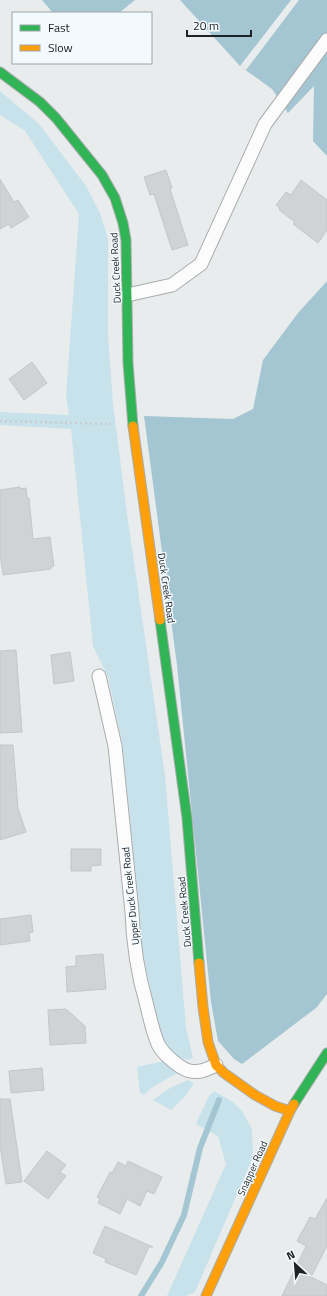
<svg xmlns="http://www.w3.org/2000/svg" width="327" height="1296" viewBox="0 0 327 1296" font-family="'Titillium Web',sans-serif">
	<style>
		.green { fill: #c8e2ec }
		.water { fill: #a4c6d3 }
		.pier { fill: #e8eced }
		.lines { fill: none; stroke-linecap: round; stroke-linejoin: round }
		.stream { stroke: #a4c6d3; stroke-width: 6 }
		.building { fill: #d0d3d4; stroke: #c4c7c8 }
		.lane-casing { stroke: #a9acad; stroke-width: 15 }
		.fast-casing { stroke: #a9acad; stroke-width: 11 }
		.slow-casing { stroke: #a9acad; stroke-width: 11 }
		.path { stroke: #cbcccd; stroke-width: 2.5; stroke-dasharray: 2 3; stroke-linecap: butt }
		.lane { stroke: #fcfcfc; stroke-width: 13 }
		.fast { stroke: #30b455; stroke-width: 9 }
		.slow { stroke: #ff9f0a; stroke-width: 9 }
		.labels { text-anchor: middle; stroke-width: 3; stroke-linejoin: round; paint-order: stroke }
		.street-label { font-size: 10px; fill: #202325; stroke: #f2fafe }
	</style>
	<rect width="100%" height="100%" fill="#e8eced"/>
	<!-- green -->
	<path class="green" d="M0,91L39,124L86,186L100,213L108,239V333L113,404L128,521L165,775L186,1028L193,1058L188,1060L177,1057L165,1048L153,1003L141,944L130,818L122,742L108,677L93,646L71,429L0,425V412L69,415L66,396L79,214L25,131L0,115Z
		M164,1061L177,1073L151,1088L144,1095L140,1093L137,1067Z
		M188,1080L194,1083L186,1095L171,1110L153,1100L170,1088Z
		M214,1091L233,1102L242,1111L252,1129L253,1157L195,1292L186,1296H167L226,1164L218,1136L196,1124L209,1096Z"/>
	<!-- water -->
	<path class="water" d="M42,0H135L119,13H53Z
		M180,0H327V156L313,141L314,86L288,113L272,89L240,66Z
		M327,281V994L316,1008L242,1064L234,1059L218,1041L211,1002L177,665L144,416L233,419L253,409L263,360L298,313Z"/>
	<!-- pier -->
	<path class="pier" d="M291,0H299L246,70L240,66Z"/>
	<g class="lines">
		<!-- stream -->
		<path class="stream" d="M141,1296L162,1262L184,1215L200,1148L219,1100"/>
	</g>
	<!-- building -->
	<path class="building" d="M166,170L172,188L170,189L188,245L172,250L154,194L150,195L144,177Z
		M0,179L14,202L18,200L29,217L11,228L9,224L0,229Z
		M301,180L327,200V230L318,243L293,224L295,222L279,210L280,208L276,205L286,192L291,195Z
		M32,362L47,383L24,400L9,379Z
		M20,487V489L26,488L27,498H29L33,539L50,537L54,566L51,567V569L3,575L0,554V490Z
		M16,650L22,732L0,733V651Z
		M70,652L74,681L54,684L51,655Z
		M0,745H13L18,808L26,832L0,840Z
		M71,849H101V865L91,866V871H71Z
		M31,915L33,932L29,933L30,941L0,945V919Z
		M103,954L106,989L67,992L66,967L76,966V956Z
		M66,1009L85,1026L86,1043L50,1045L48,1010Z
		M42,1068L44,1090L11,1093L9,1071Z
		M0,1099H10L22,1182L6,1184L0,1145Z
		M47,1151L66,1165L60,1172L66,1176L48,1199L24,1181Z
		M128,1161L162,1177L154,1194L147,1191L140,1206L127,1199L120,1214L98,1203L100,1199L97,1197L110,1172L112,1173L118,1162L126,1166Z
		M327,1198V1246L311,1277L327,1285V1296H282L306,1246L297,1241L310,1217L315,1219Z
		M105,1226L153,1247H149L136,1275L105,1262L106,1259L93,1253Z"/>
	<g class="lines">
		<!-- lane casing -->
		<g class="lane-casing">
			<path id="lane" d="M127,295L172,285L201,264L265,124L327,40
				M99,676L115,746L132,912C133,944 138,975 147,1006C150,1019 153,1032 158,1044C162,1053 180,1069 190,1071C200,1073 208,1069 216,1065"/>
		</g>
		<!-- fast casing -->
		<g class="fast-casing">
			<path id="fast" d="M0,72L40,102L56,118L102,175L115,198L123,223L126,240L128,363L133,426
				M160,620L187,818L199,963
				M294,1104L327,1053"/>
		</g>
		<!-- slow casing -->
		<g class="slow-casing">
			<path id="slow" d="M133,426L160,620
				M199,963L203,1007L208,1042L216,1065L224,1073L255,1095L275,1106L290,1111
				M206,1296L290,1111L294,1104"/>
		</g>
		<!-- path -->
		<path class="path" d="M0,421L111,424"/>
		<!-- lane -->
		<use href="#lane" class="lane"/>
		<!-- fast -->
		<use href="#fast" class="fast"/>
		<!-- slow -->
		<use href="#slow" class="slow"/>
	</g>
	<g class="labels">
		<!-- street labels -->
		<g class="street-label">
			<text transform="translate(115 268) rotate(-93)" y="4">Duck Creek Road</text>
			<text transform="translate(167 588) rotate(82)" y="4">Duck Creek Road</text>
			<text transform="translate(130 896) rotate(-96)" y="4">Upper Duck Creek Road</text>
			<text transform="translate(184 912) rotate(-95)" y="4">Duck Creek Road</text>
			<text transform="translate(252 1168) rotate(-66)" y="4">Snapper Road</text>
		</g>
	</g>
	<!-- legend -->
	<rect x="12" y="12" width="140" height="52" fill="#f2fafe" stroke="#9ea4a7"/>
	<rect x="20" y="25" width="20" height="6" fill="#30b455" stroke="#9ea4a7"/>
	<text x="48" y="32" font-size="12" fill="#202325">Fast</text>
	<rect x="20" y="45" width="20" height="6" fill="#ff9f0a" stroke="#9ea4a7"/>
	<text x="48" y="52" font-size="12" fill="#202325">Slow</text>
	<!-- north arrow -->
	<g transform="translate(295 1264) rotate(334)" stroke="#f2fafe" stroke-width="3" paint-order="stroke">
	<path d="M0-3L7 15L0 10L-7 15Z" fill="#202325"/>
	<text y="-6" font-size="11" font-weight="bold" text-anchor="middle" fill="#202325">N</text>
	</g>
	<!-- scale -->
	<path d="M187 30v6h64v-6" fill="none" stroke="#202325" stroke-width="2"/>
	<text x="193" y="30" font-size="12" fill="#202325" stroke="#f2fafe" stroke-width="3" paint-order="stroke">20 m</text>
</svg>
